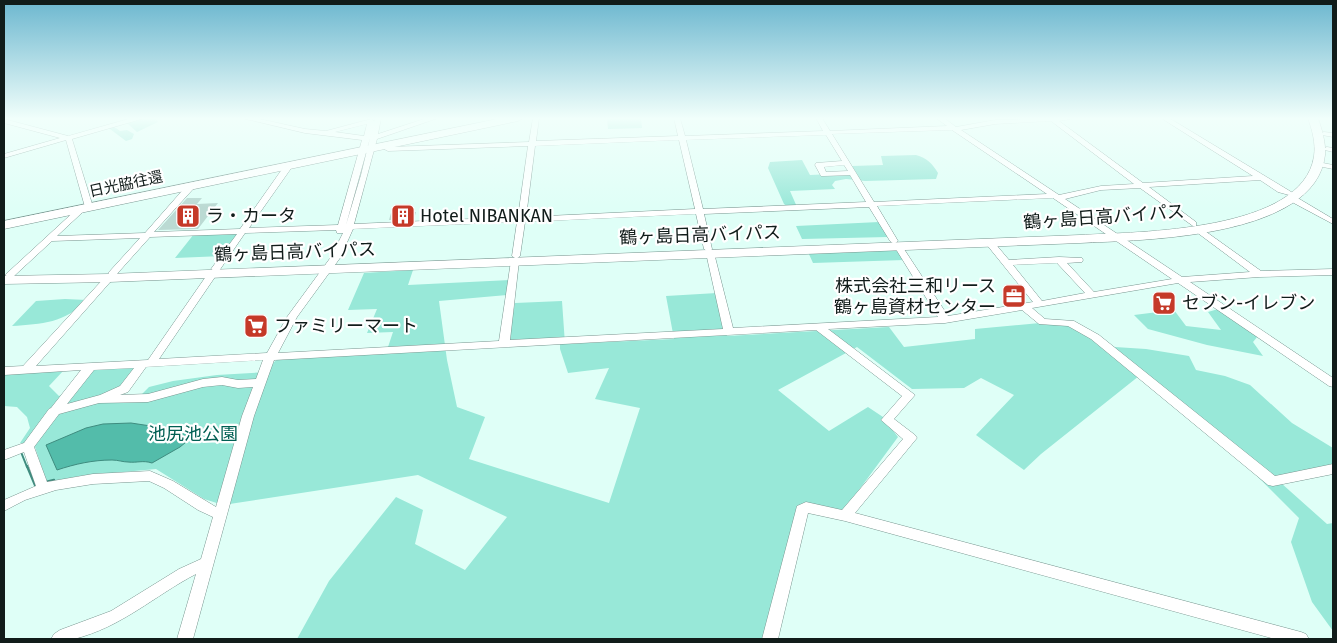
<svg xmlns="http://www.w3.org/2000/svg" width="1337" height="643" viewBox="0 0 1337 643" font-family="'Fira Sans','Noto Sans JP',sans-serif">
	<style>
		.green { fill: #98e8d8 }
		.water { fill: #53bcaa; stroke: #3f8c7f }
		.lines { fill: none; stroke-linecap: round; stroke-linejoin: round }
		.stream-far1 { stroke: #3f8c7f; stroke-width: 2 }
		.stream { stroke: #3f8c7f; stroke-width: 2.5 }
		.building { fill: #bbdad3 }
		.minor-casing { stroke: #799690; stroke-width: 1 }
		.highway-casing { stroke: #799690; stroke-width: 1 }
		.minor { fill: #fff; fill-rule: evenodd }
		.highway { fill: #fff; fill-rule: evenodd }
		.labels { text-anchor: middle; stroke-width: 4.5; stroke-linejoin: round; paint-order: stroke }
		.far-street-label { font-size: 15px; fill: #111c1a; stroke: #fff }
		.poi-label { font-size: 18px; fill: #111c1a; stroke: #fff; text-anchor: start }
		.street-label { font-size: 18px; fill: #111c1a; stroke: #fff }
		.park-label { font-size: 18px; fill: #015f53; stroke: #fff }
	</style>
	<rect width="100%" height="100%" fill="#dffff7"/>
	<!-- green -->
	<path class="green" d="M143,118H155L158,122L137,132L127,123L113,126L120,131L127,130L134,134L132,139L126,141L106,126Z
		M607,118H641L642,128L608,129Z
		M916,155C927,158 932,163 938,173L936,179L865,181L846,179L835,181L832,185L835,189L790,191L797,207H788L784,204L768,168L770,162L802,160L810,175L855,173L852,166L883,165L881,156Z
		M879,222L888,237L802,239L796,226Z
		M240,233L223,256L175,258L194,234Z
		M897,250L904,260L813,263L808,252Z
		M413,270L408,285L510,280L507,295L439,301L447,360L457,407L485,417L469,459L609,503L640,408L595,399L609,368L568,373L560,349V339L508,342L515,303L562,301L565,344L674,339L666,296L717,293L727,336L889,327L904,347L975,339V329L1040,323L1070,325L1091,338L1115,347L1146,349L1189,356L1196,370L1225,376L1250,385L1292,423L1333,448V465L1281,483L1327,524L1333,523V631L1312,602L1291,542L1299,518L1241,460L1139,376L1041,454L1024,470L976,435L1014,395L981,378L964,388L912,389L857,347L778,390L829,431L868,407L883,417L898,437L842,513L802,504L765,639H297L329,581L396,497L423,510L415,544L465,570L507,517L418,475L223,505L204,499L156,469L79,476L47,483L34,444L20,443L30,428L27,417L17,407L4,406V376L7,373L64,370L49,386L59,396L74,390L91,369L136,367L112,398H138L149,387L173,381L217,375L268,372L274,362L278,359L386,353L393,332L367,333L377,309L348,310L364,273Z
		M65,299L87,300C65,323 42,324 12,326L36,301Z
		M1218,309L1258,336L1253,342L1263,356L1207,345L1148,329L1134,315L1174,310L1186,326L1221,330L1208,312Z"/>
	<!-- water -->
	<path class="water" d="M131,423L190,432L191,438L180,447L152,463C143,460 137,463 128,462C123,462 118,460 112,460C93,460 75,464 57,470L46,445L86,428L103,424Z"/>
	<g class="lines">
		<!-- stream-far1 -->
		<path class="stream-far1" d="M21,452L27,467"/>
		<!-- stream -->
		<path class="stream" d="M27,466L35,485L37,484
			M46,482L54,480"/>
	</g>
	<!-- building -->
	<path class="building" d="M187,198H202L197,204L218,203L198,229L158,230Z
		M416,212L414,219L389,220L391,213Z
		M264,320L259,331H247L253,321Z"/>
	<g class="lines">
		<!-- minor casing -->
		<g class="minor-casing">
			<path id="minor" d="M132,118H145L72,139L93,207L92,209H89L85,207L66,140L4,158V154L60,138L4,123V119L68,136Z
				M242,118H255L305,129L326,131L371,119L374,121L375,118H381L378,134L427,118H438L377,139L354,224L518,217L528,146L388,151L384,149L388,147L529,142L533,118H539L536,141L678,136L674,118H680L685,136L823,131L816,118H822L830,131L947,126L936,118H944L956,127L995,120L1075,118L1059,121L1143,183L1253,176L1161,118H1169L1293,193L1289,195L1278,192L1260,180L1149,187L1196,222V226H1193L1140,188L1101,190L1065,199L1182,277L1250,272L1195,231V227L1198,226L1261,271L1333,269V275L1259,277L1190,282L1333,378V387L1329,386L1178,283L1032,308L1045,319L1074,321L1099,335L1275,476L1333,464V474L1273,486L1268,485L1091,339L1068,326L1039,324L1022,310L945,323L828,329L915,395L894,419L915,435L917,438L855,513L1301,632L1306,634L1309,639H1275L845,521L808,513L778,639H762L797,506L806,502L842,510L903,439L881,420L902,396L816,330L274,360L254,416L193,639H177L196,574C154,596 122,627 74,639C68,641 58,639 51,639L54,634L60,630L111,611L179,569L201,559L213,517L198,510L164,488L149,481L93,484L56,490L25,500L4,511V500L36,486L24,452L4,460V450L24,443L49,409L51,408L81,370L4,375V367L23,366L106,276L109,275L114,278L112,280L36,366L148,360L209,272L212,271L217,274L159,359L267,353L287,317L331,257L343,233H337L336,230L245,233L219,271L216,272L211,269L237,234L150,237L116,275H110L108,273L110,271L140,238L52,241L13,277L10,278L5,275L79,207H82L86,209L57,236L145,233L188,184H194V188L154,232L240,229L285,165H288L292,167L249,228L338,225L362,140L305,133ZM1051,121L1134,184L1101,186L1059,195L961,130L995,124ZM367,124L364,136L335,132ZM952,130L1047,194L874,202L832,134ZM826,135L842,161L816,163L815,165L821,176H824L850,175L866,202L703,209L686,140ZM370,138L361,175L346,225ZM679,140L695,209L526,217L535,146ZM844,165L848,171L826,172L824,167ZM1053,198L1172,279L1094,292L1067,263L1082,262L1083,260L1082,258L1059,257L1009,260L993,241H987L986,243L987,245L1033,302L948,316L902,246L898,243L894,246L938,317L733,328L714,253L711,251L712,249L704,214L869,207L890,241L894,244L898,241L877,206ZM696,214L704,249L707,251L706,253L723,329L510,340L519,261L516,259L520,256L525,222ZM517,222L512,256L515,258L511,261L499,341L278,353L297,317L340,258L353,229ZM1057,263L1085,293L1042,301L1013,265ZM263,360L256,379L238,380L222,377L203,379L148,394L120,395L128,392L146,367ZM134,368L120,386L100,395L67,404L94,370ZM222,385L238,388L253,387L242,416L216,507L173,481L150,471L93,474L47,482L34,447L59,414L99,403L148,402L203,387Z
				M1324,132L1333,133V137L1322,135V133Z
				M1327,147L1333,148V152L1325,150V148Z
				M1313,161L1333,165V169L1313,165Z
				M1290,197H1296L1333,219V224L1290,201Z"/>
		</g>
		<!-- highway casing -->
		<g class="highway-casing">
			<path id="highway" d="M502,118H523L518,121L4,229V221Z
				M1308,118H1318C1322,130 1326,143 1325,155C1316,239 1141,240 1080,243L109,282L4,284V276L109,274L1080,235C1138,232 1303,232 1314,156C1316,143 1312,130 1308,118Z"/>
		</g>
		<!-- minor -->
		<use href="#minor" class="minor"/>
		<!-- highway -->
		<use href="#highway" class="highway"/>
	</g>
	<!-- sky -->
	<linearGradient id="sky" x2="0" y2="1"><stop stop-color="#6cb7cf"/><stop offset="0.57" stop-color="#f1fffb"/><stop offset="1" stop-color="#f1fffb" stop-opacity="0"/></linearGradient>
	<rect width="1337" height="208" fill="url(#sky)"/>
	<!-- icons -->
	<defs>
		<g id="building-square" transform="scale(1.25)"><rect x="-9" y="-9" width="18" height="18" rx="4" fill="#c53928" stroke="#fff"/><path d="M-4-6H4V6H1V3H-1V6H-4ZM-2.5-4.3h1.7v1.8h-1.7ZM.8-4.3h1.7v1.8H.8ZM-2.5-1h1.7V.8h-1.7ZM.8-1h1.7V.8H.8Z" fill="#fff"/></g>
		<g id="office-square" transform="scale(1.25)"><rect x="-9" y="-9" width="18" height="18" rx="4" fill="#c53928" stroke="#fff"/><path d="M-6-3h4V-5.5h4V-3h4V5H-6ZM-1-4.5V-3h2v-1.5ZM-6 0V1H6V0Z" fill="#fff"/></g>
		<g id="supermarket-square" transform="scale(1.25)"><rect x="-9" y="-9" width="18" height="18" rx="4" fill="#c53928" stroke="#fff"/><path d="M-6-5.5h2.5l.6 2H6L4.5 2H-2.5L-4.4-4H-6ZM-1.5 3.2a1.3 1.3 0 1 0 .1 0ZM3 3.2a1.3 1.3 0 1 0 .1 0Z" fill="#fff"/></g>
	</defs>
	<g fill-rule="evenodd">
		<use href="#building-square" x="188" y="216"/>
		<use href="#building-square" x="403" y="216"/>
		<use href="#office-square" x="1014" y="296"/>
		<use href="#supermarket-square" x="1164" y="303"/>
		<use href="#supermarket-square" x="256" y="326"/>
	</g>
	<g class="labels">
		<!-- far-street labels -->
		<g class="far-street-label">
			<text transform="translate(126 184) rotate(-12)" y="5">日光脇往還</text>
		</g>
		<!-- poi labels -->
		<g class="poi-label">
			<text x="206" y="222">ラ・カータ</text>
			<text x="420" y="222">Hotel NIBANKAN</text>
			<text x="996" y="292" text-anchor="end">株式会社三和リース<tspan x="996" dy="21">鶴ヶ島資材センター</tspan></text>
			<text x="1182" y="309">セブン-イレブン</text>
			<text x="274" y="332">ファミリーマート</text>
		</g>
		<!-- street labels -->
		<g class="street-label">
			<text transform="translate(1104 217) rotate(-4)" y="6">鶴ヶ島日高バイパス</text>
			<text transform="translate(700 235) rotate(-2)" y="6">鶴ヶ島日高バイパス</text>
			<text transform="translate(295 252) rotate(-2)" y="6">鶴ヶ島日高バイパス</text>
		</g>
		<!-- park labels -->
		<g class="park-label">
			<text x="193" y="440">池尻池公園</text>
		</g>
	</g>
	<!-- border -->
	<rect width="1337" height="643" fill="none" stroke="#111c1a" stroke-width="10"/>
</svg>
